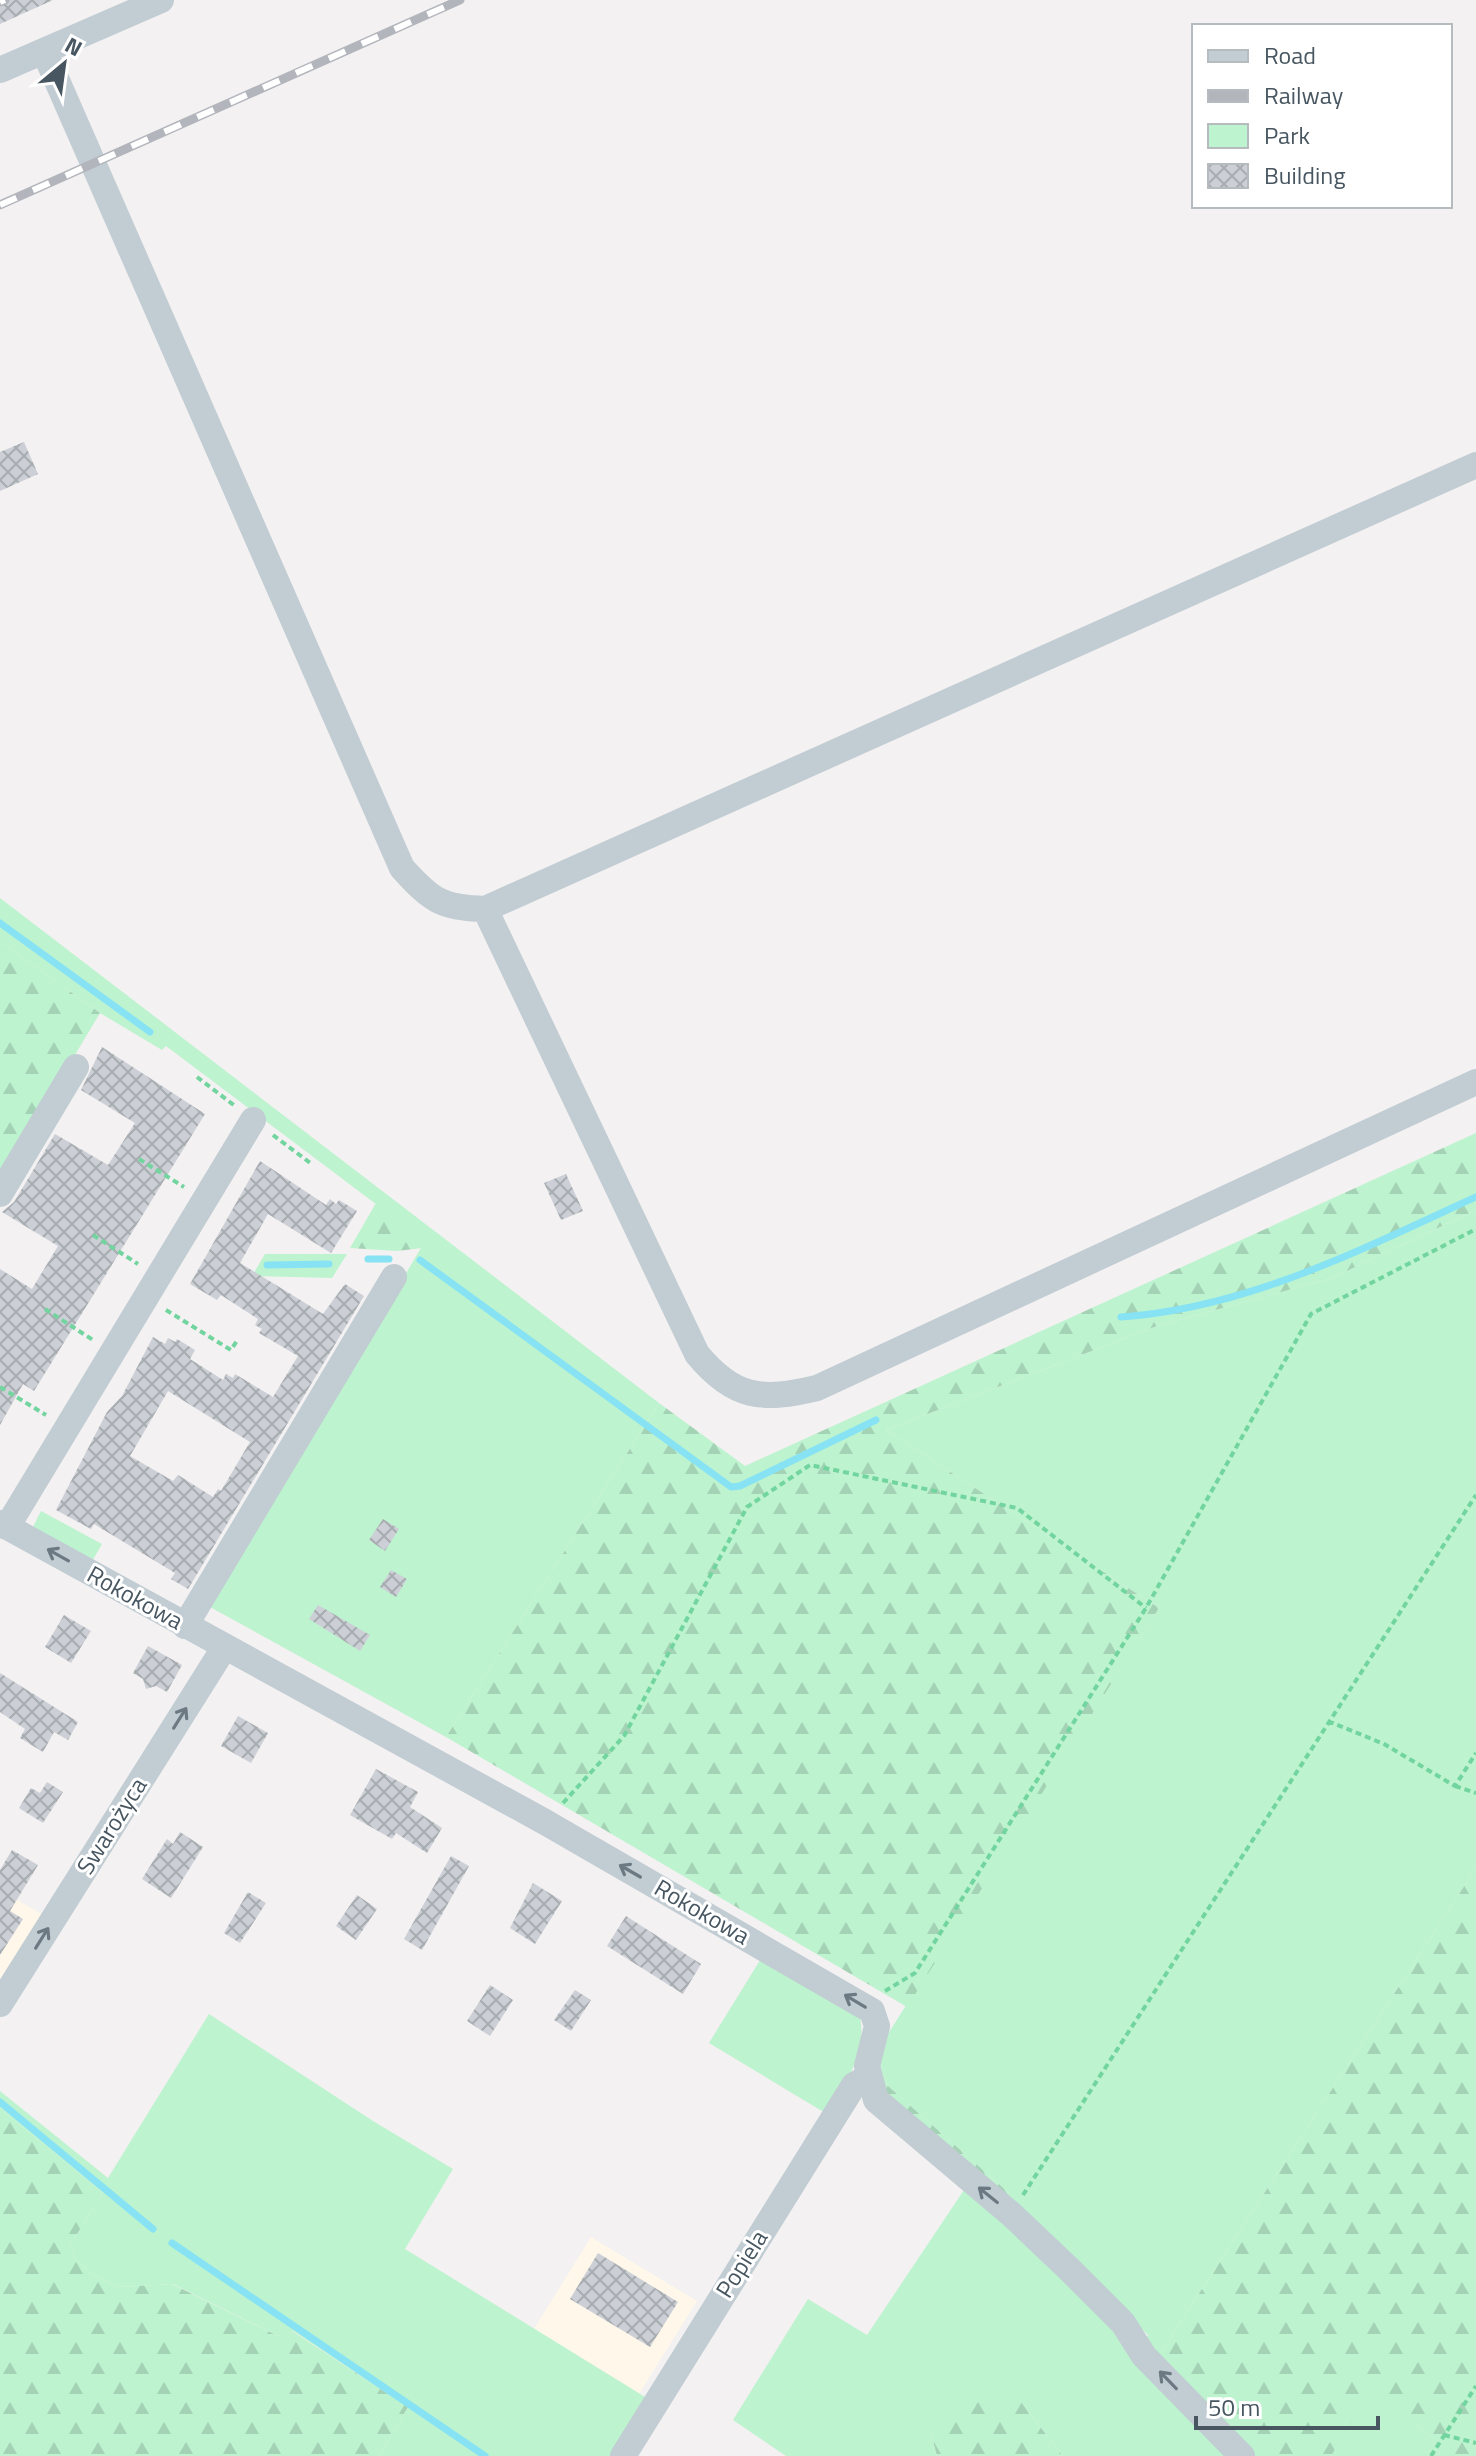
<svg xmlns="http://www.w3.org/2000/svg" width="1476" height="2456" viewBox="0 0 1476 2456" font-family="'Titillium Web',sans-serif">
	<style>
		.commercial { fill: #fef7ea }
		.green { fill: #bdf3cf }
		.forest { fill: url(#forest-firs) }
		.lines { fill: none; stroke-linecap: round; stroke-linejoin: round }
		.stream { stroke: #87e3f3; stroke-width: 7 }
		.building { fill: url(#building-cross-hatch); fill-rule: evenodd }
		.path { stroke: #72d49e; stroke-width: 4; stroke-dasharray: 6 4; stroke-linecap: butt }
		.minor { stroke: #c1ccd3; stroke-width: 26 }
		.rail-casing { stroke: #b2b6bc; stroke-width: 9 }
		.rail { stroke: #fff; stroke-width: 6; stroke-dasharray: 18; stroke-linecap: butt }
		.oneway { stroke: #6c7982 }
		.labels { text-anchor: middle; stroke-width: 6; stroke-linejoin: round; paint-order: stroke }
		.street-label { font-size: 24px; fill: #475660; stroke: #fff }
	</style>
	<defs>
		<pattern id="forest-firs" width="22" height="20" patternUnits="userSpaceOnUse" patternTransform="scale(2)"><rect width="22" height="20" fill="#bdf3cf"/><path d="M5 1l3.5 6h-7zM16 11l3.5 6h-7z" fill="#a4d2b4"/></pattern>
		<pattern id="building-cross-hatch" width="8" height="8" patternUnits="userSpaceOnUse" patternTransform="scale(2)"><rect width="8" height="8" fill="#ccd0d6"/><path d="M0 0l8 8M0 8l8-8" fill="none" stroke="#a7acb1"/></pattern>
	</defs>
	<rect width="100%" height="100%" fill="#f3f1f1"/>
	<!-- commercial -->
	<path class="commercial" d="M0,1890L45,1916L0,1989Z
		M591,2237L697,2301L639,2394L534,2329Z"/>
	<!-- green -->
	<path class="green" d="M0,898L659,1403L446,1737L210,1607L425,1241L166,1046L162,1050L100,1013L0,941Z
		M1476,1210V1868L1155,2361L1145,2341L1148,2335L1006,2195L1009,2193L888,2086L877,2051L1159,1608L886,1430L1157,1326L1332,1278Z
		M265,1254H347L332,1278L252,1276Z
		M41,1511L102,1544L91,1563L33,1527Z
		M762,1957L859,2013C869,2052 846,2081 827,2114L709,2043Z
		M209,2014L373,2121L453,2169L405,2249L650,2400L614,2456H379L408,2407L293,2331L278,2336L173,2284L119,2287L92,2275L74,2257L70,2245L103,2193L0,2108V2091L108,2178Z
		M966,2187L1131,2339L1231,2456H1063L1021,2402L930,2429L937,2456H786L733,2420L808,2299L867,2335Z
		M1369,2392L1437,2440L1440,2456H1331Z"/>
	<!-- forest -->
	<path class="forest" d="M0,941L100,1013L0,1180Z
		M1476,1133V1210L1332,1278L1157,1326L886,1430L1159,1608L907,2007L446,1737L659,1403L745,1466Z
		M376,1203L426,1241L422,1248L397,1251L350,1248Z
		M1476,1868V2456H1440L1437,2440L1370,2393L1331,2456H1251L1155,2361Z
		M877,2051L888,2086L1009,2193L1006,2195L883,2091Z
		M0,2108L103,2193L70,2245L74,2257L92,2275L119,2287L172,2284L278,2336L292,2331L408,2407L379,2456H0Z
		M978,2391L1021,2402L1063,2456H937L930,2429Z"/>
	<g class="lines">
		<!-- stream -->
		<path class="stream" d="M0,923L150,1032
			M368,1259H389
			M420,1260L731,1487L740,1486L876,1420
			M267,1265L329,1264
			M1121,1317C1248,1308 1362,1249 1476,1197
			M0,2102L153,2229
			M172,2243L485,2456"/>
	</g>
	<!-- building -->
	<path class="building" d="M0,0H53L0,24Z
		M24,442L38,474L0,491V452Z
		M102,1047L205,1114L34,1391L23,1384L0,1425V1269L32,1289L58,1246L2,1212L14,1202L55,1134L108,1165L135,1123L81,1090Z
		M260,1161L326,1205L330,1199L336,1204L339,1200L357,1211L331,1253L268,1214L240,1263L323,1314L345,1284L364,1296L188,1589L171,1579L175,1573L94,1524L91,1529L56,1510L107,1412L122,1396L153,1337L165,1344L168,1338L175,1342L177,1339L195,1350L190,1359L223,1380L226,1374L233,1378L235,1374L273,1397L298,1356L259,1333L262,1329L255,1325L258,1319L221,1295L217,1300L190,1284ZM168,1391L250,1442L221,1491L218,1489L213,1497L178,1475L173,1481L130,1456Z
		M566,1174L583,1211L561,1220L544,1183Z
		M383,1519L399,1529L385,1551L369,1540Z
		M391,1570L407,1579L396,1597L380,1587Z
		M318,1605L370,1635L360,1651L309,1619Z
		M64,1615L91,1631L71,1663L45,1647Z
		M148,1646L182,1665L167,1692L156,1686L146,1689L143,1679L133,1673Z
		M0,1673L78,1722L68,1740L54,1732L43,1752L20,1738L25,1729L0,1712Z
		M238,1716L268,1733L251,1763L221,1746Z
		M376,1769L418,1792L410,1807L442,1828L427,1853L396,1833L392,1839L350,1815Z
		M47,1782L63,1792L43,1823L19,1808L31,1788L40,1793Z
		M180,1832L203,1847L171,1898L142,1879L167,1839L173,1844Z
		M12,1850L38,1865L10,1911L23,1919L0,1955V1870Z
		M451,1856L469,1866L422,1950L404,1939Z
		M533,1883L562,1901L535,1944L510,1928Z
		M248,1892L266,1903L240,1943L224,1933Z
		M357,1895L377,1909L356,1940L336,1926Z
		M626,1916L701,1964L683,1994L607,1946Z
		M490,1985L513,2000L490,2036L467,2021Z
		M575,1990L591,2000L571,2031L554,2020Z
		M598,2253L678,2302L650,2347L570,2299Z"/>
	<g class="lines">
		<!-- path -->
		<path class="path" d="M197,1077L235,1106
			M273,1135L313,1165
			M139,1159L184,1187
			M93,1235L138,1264
			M45,1309L93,1340
			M166,1310L231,1350L238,1339
			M0,1387L46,1415
			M1328,1721L1384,1744L1455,1786L1476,1753
			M1455,1786L1476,1793
			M563,1803L624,1736L747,1507L810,1465L1017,1508L1146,1608
			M885,1991L915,1973L1146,1608L1311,1314L1476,1229
			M1023,2195L1476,1495
			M1444,2435L1476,2443
			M1431,2456L1476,2386"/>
		<!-- minor -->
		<path class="minor" d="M44,51L402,868C431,900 441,908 485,909L1476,465
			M0,70L161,0
			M485,909L697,1354C734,1399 762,1401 817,1388L1476,1082
			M0,1194L76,1067
			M0,1523L545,1822L872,2011L877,2026L867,2066L876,2100L1011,2214L1069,2269L1123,2323L1144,2356L1242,2456
			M7,1527L253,1120
			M185,1626L394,1277
			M0,2004L224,1648
			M623,2456L854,2085L867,2078"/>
		<!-- rail casing -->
		<g class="rail-casing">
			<path id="rail" d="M0,2L5,0
				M0,205L460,0"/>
		</g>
		<!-- rail -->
		<use href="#rail" class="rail"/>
	</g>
	<!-- one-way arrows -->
	<defs><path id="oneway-shaft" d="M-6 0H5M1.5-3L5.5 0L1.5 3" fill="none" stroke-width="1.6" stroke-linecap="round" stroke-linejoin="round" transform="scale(2)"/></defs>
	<g class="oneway">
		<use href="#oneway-shaft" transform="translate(58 1555) rotate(-151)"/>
		<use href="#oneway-shaft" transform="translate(180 1718) rotate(-58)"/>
		<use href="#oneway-shaft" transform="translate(630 1871) rotate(-150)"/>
		<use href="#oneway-shaft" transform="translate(42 1938) rotate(-58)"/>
		<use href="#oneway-shaft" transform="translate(855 2001) rotate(-149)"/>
		<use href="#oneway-shaft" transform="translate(988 2195) rotate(-141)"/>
		<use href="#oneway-shaft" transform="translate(1168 2380) rotate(-134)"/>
	</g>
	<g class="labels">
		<!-- street labels -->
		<g class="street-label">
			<text transform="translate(135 1598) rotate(29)" y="8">Rokokowa</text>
			<text transform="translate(112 1826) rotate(-58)" y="8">Swarożyca</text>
			<text transform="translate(702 1912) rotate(30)" y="8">Rokokowa</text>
			<text transform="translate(742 2264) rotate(-58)" y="8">Popiela</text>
		</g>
	</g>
	<!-- legend -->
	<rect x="1192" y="24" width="260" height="184" fill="#ffffff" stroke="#b5bbbf" stroke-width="2"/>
	<rect x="1208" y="50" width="40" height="12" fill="#c1ccd3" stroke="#b5bbbf" stroke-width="2"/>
	<text x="1264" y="64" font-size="24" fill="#475660">Road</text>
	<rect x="1208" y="90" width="40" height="12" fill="#b2b6bc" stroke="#b5bbbf" stroke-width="2"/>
	<text x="1264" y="104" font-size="24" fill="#475660">Railway</text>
	<rect x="1208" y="124" width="40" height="24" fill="#bdf3cf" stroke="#b5bbbf" stroke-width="2"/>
	<text x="1264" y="144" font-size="24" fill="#475660">Park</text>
	<rect x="1208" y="164" width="40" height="24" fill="url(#building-cross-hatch)" stroke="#b5bbbf" stroke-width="2"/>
	<text x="1264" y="184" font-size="24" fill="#475660">Building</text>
	<!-- north arrow -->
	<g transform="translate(64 64) rotate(29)" stroke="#ffffff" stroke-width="6" paint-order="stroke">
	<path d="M0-6L14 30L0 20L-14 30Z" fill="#475660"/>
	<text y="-12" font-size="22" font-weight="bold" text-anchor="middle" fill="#475660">N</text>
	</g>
	<!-- scale -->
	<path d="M1196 2416v12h182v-12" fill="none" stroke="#475660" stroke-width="4"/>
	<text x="1208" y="2416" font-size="24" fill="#475660" stroke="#ffffff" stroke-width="6" paint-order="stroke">50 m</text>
</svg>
